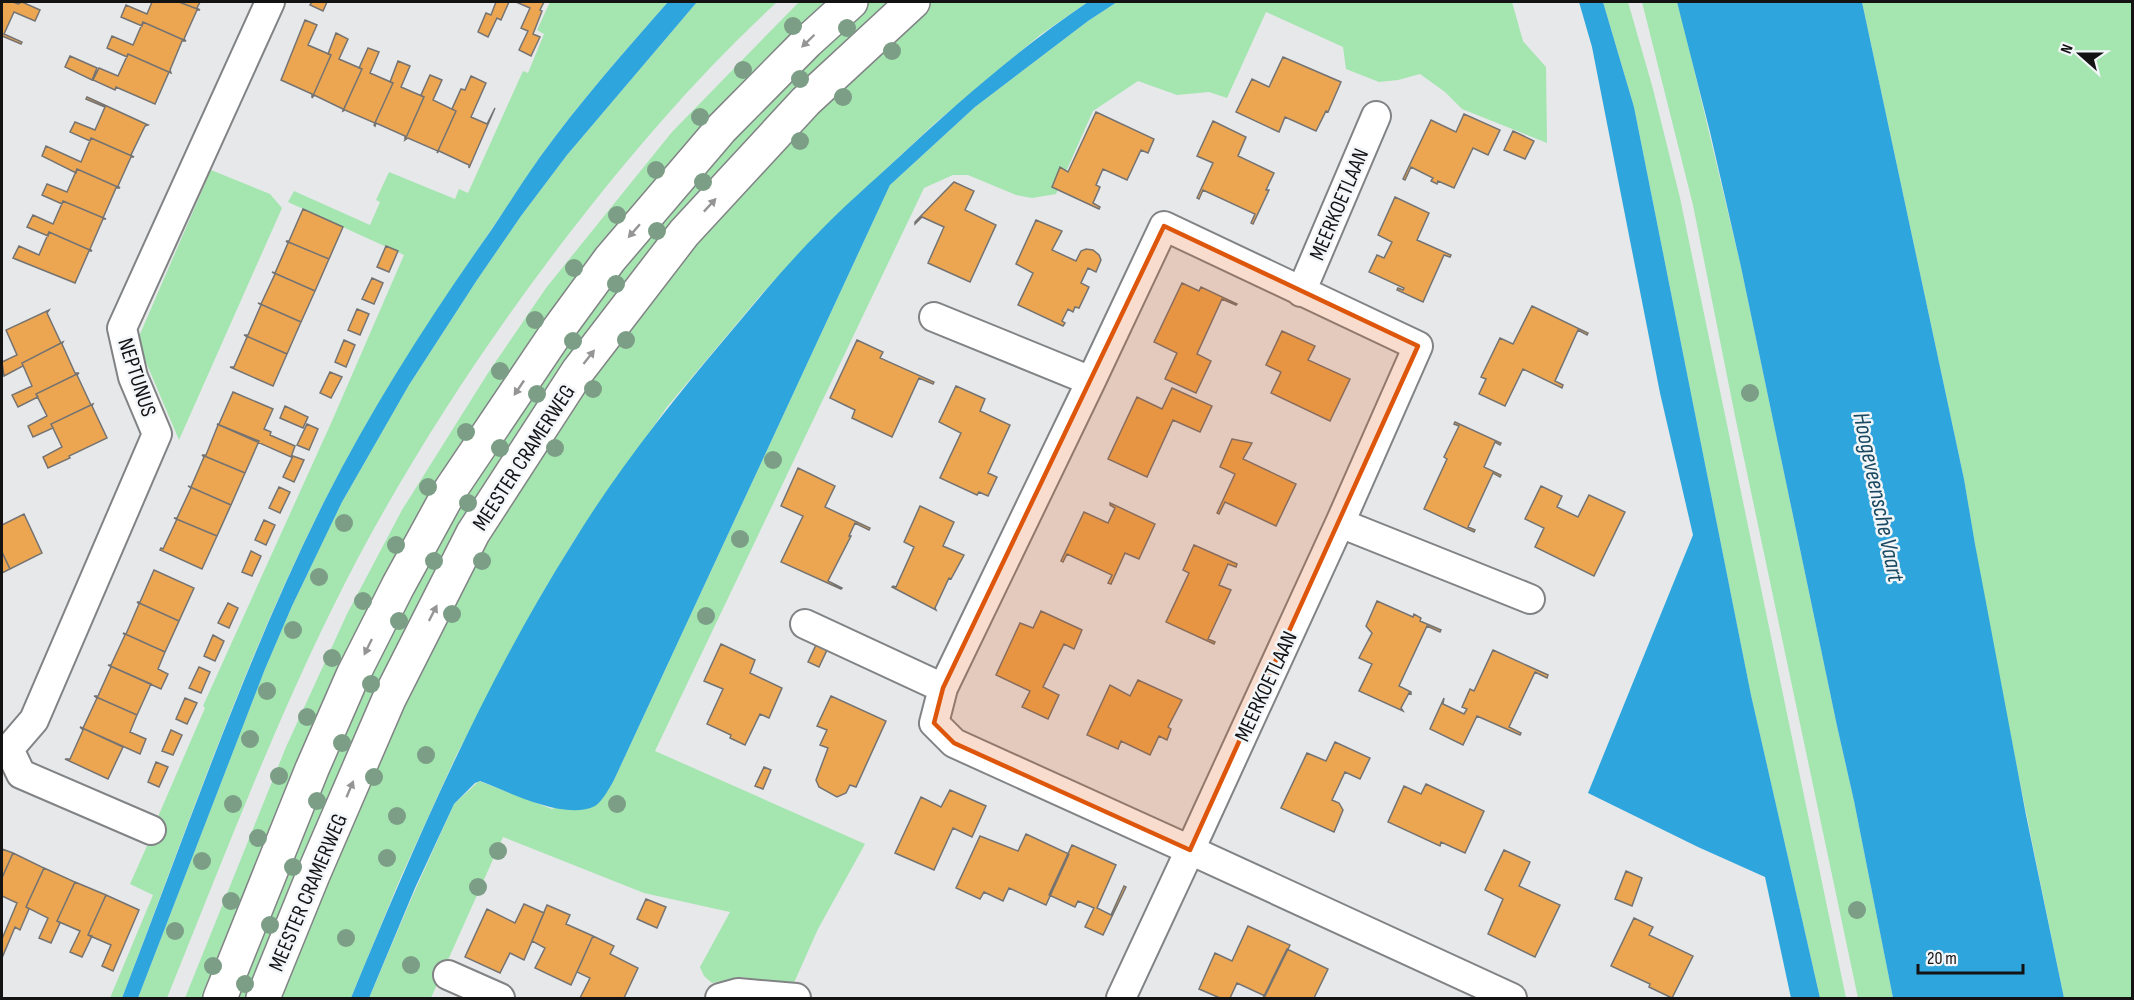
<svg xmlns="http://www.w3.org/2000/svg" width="2134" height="1000" viewBox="0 0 2134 1000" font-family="'Sofia Sans Condensed',sans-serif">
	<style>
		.green { fill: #a5e5b0 }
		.water { fill: #2ea5dd }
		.building { fill: #eca652; stroke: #757371; stroke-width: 1.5 }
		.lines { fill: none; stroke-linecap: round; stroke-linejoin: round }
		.street-casing { stroke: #818385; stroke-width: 32 }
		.secondary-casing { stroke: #818385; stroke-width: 36 }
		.street { stroke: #fff; stroke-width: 28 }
		.secondary { stroke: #fff; stroke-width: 33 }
		.tree { fill: #7c9e86 }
		.oneway { fill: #959595 }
		.marked { fill: #dd560c; fill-opacity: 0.2; stroke: #dd560c; stroke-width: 4.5; stroke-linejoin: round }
		.labels { text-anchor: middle; stroke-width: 5; stroke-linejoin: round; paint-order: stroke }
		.street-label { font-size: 22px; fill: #131314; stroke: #f3f6f8 }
		.water-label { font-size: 24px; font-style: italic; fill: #1a4860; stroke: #f3f6f8 }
	</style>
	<rect width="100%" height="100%" fill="#e6e8ea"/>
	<!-- green -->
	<path class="green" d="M550,2H668C624,52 579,103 540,157C525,179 510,202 495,224C434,313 375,402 326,498C245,657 186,832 122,998H110L153,895L130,884L147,846L152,845L161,822L157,819L205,708L203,706L332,421L404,255L288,202L294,191L370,225L380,202L376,200L389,172L455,199L459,189L468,193L523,71L528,73L544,34L537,30Z
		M697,2H777C700,73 631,153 568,235C489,338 419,444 358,558C283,700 227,850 167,998H138L265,669L292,606L342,502L409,385L477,280L521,216L567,155Z
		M799,2H832L556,311L207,998H185L286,747L347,614L402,510L488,373L546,288L672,132Z
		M866,2H898L848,45L432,583L387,666L251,998H231L361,683L482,461L660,215Z
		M931,2H1088L1040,35L934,124L819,232L760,296L667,407L573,542L539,599L456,756L400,879L351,998H277L374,758L461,583L553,432L691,246L870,56Z
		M1117,2H1512L1523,41L1546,67L1547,143L1462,109L1445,92L1420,74L1398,80L1379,82L1346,69L1343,47L1266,12L1227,98L1209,92L1177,95L1138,81L1093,111L1056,194L1032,198L1016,195L968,175H953L924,188L655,751L865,844L818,929L793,985L741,977L712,983L704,976L700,967L730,912L644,893L503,837L431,998H369L412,897L454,804L479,781L552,809L614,780L890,185L975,107L1088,21Z
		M1603,2H1628L1653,89L1680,198L1846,998H1820L1751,695L1634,107Z
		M1642,2H1677L1684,27L1741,267L1837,726L1854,801L1893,998H1858L1735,416L1693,205Z
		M1862,2H2132V998H2064C2029,826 1992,653 1964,479Z
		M211,170L270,194L282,208L179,440L137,341Z"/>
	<!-- water -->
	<path class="water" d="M668,2H697L567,155L521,216L477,280L409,385L342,502L292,606L265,669L138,998H122C187,831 245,659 326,498C374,404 431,315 492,229C508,205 523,181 540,157C579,103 624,52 668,2Z
		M1088,2H1117L1088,21L975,107L890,185L614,780C610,787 602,802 595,806C565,821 509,792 480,781L475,783L454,804L415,888L369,998H351C415,843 482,687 572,544C616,472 669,405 723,341C754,304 785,266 819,232C844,206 871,183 898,158C958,102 1020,48 1088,2Z
		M1579,2H1603L1634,107L1751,695L1820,998H1791L1765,877L1698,847L1588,793L1693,535L1660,393L1592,47Z
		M1677,2H1862L1964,479L1975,544L2026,815L2064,998H1893L1854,801L1837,726L1741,267L1710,132Z"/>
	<!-- building -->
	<path class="building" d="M2,2H13L18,4L22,2L40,10L35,21L14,12L4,34L22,42L21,44L2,36Z
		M152,2H179L200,10H197L184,39L186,41L143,22L142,26L121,17L126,5L147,14Z
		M179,2H200L197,8L200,10Z
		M312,2H327L323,11L310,5Z
		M496,2H509L501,20L497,18L488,37L478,32L486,13L491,15Z
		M516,2H544L540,10L542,11L533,34L540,37L531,56L519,50L528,31L521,28L530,8Z
		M305,20L317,25L308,45L331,55L312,98V94L281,80Z
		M143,22L186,41H182L170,70L171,73L128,54L127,57L107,48L112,36L133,45Z
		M336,33L348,39L339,59L362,69L343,111V109L314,95L312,98L331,55L328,54Z
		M368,48L379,52L370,73L393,83L374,125L375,123L345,110L343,111L362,69L359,68Z
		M128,54L171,73L169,72L155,104L116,87L115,90L93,80L99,68L118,76Z
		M70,56L97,68L92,80L65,67Z
		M1283,57L1341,82L1328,112L1326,111L1316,131L1285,117L1279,132L1236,112L1252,79L1269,87Z
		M398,61L410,66L401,87L424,97L405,140V136L376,123L375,126L374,125L393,83L390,82Z
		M430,75L442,80L433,100L456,111L437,153L438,151L408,138L405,140L424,97L421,95Z
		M471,76L486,83L471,117L487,124L495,108L469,168V165L439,151L437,153L456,111L452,109L461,89L465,90Z
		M87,97L148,125L145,126L131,155L134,157L91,138L90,141L70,132L75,122L95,130L105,107L86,99Z
		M1096,112L1154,139L1148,153L1141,150L1127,180L1103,169L1096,185L1100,187L1093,203L1100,207L1099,209L1052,187L1060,167L1068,172Z
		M1464,114L1500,130L1488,155L1473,148L1454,188L1438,181L1437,184L1431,181L1433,178L1411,167L1405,180L1403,179L1431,120L1456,132Z
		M1213,121L1246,137L1238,156L1274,173L1266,190H1269L1253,224L1251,223L1255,214L1203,190L1199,199L1197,198L1213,163L1197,156Z
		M1513,131L1534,141L1525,159L1504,150Z
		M91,138L134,157H131L118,186L120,188L77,169L76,173L42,156L46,146L81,162Z
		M77,169L120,188H116L103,218L106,219L63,201L62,204L42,195L47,184L67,192Z
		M954,182L974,191L965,210L996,225L970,282L928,263L944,227L922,217L915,224V222Z
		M1395,197L1429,213L1417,240L1451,255L1450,257L1444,255L1423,302L1397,290L1398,288L1403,290L1404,288L1369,272L1377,255L1384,258L1392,242L1378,235Z
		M63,201L106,219H103L90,249L92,251L49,232L48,236L27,227L33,215L53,224Z
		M303,209L343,227L329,259L286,241H289Z
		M1036,220L1062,231L1052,250L1076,261L1081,251L1086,249L1093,250L1099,255L1101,260L1096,272L1088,268L1081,283L1089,287L1079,308L1075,307L1073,312L1068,309L1062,321L1065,323L1063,326L1018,305L1033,273L1016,264Z
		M49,232L92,251H89L75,283L13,258L19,246L39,255Z
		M286,241L329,259L315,291L272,272L275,273L288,243Z
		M386,246L398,251L389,272L377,267Z
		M272,272L315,291L301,322L258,303L261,304L275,274Z
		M372,278L383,283L374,304L362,299Z
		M1182,283L1199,291L1201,287L1237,304L1236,305L1222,299L1197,354L1211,361L1196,393L1165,379L1177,353L1154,342Z
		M258,303L301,322L287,354L244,335H248L261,305Z
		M1532,306L1588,333L1587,335L1578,330L1555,381L1563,385L1562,388L1523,369L1505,406L1479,394L1486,379L1481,377L1500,338L1513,344Z
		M357,309L369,314L360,335L348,330Z
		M49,310L47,313L61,343L63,342L22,363L23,366L4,376L2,362L17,355L6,330Z
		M1282,331L1315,346L1308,360L1350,379L1330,421L1271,393L1281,372L1266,365Z
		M244,335L287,354L273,386L230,367H234L247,337Z
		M344,340L355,345L346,367L335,362Z
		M857,340L883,352L880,358L934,382L933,384L919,378L892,437L852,418L855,410L830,398Z
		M63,342L62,344L75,373H79L36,394L38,397L18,407L12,395L32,386L22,363Z
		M330,372L342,377L331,398L320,393Z
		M79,373L77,375L91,405L93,404L51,424L53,428L33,437L28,426L47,416L36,394Z
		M956,386L985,399L980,411L1010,425L988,473L997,477L988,496L979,492L977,495L940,478L961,433L939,422Z
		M1172,388L1212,406L1200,432L1173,420L1147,477L1108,459L1137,397L1162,409Z
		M233,392L273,409L264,429L271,432L270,435L295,446L291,457L217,424H219Z
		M93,404L92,406L107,438L69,456L70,458L48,468L43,457L62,447L51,424Z
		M285,406L308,417L303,428L280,418Z
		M1455,422L1501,443L1500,445L1495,442L1484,467L1501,475L1500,477L1493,473L1468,527L1475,530L1474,532L1424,509L1447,459L1444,457L1459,426L1454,424Z
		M217,424L259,441L245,473L202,455H206L218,425Z
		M307,424L318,429L309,450L297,445Z
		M1232,439L1252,443L1243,459L1296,484L1276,526L1225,502L1219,514L1217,513L1235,474L1220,467Z
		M202,455L245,473L231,505L188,486L191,487L204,457Z
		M293,456L304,460L294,482L283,477Z
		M798,468L835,486L825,507L870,528L869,530L855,523L849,536H851L828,581L842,588L841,589L781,562L803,516L781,506Z
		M188,486L231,505L217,536L174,518H177L191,488Z
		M1541,486L1562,496L1557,507L1578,517L1589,495L1625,512L1594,576L1535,547L1544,528L1525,519Z
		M279,487L290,492L280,513L269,508Z
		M1110,503L1155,524L1139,559L1125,553L1111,584L1108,583L1112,575L1067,554L1063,562L1061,561L1084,512L1108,523L1115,508L1110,505Z
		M920,506L954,522L943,546L964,555L951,579L949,578L935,608L936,610L892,587L893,586L896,587L914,547L904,542Z
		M24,514L42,553L10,569L2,552V525Z
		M174,518L217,536L202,569L160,550L161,548L163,549L177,519Z
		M264,520L275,525L266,545L255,540Z
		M1194,545L1237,564L1236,567L1228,564L1219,585L1231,590L1208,639L1215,642L1214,644L1166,622L1189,573L1183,570Z
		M251,551L261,556L252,576L242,572Z
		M2,552L10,569L2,573Z
		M154,570L194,588L179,621L137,602H140Z
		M1377,601L1413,617L1414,614L1421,618L1420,621L1441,630L1440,632L1427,626L1399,686L1411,692V694L1409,693L1401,708L1403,711L1359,691L1372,664L1359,658L1372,633L1366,626Z
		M137,602L179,621L165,652L123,633L126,634L139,604Z
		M228,603L238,608L229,628L218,623Z
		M1041,611L1082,630L1074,649L1064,644L1043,687L1059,695L1048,719L1022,707L1030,691L996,675L1020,623L1033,628Z
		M123,633L165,652L158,669L168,674L161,689L108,665H111L125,635Z
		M213,635L224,641L215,661L204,656Z
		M721,644L755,660L750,673L782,688L769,718L760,714L745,745L730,738L731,735L707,724L723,689L704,681Z
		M816,645L827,650L819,667L808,662Z
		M1493,650L1548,675L1547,678L1535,672L1509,727L1521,733L1520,735L1477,716L1463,745L1430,729L1444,698L1443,704L1464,714L1467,709L1462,707L1470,689L1474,691Z
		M108,665L151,684L137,715L94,696H98L111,667Z
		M199,667L210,672L201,693L189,688Z
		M1138,680L1182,700L1168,727L1171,729L1167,740L1159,736L1150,755L1121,741L1118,749L1087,735L1110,685L1130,696Z
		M94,696L137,715L130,732L146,739L140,754L80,727L83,728L97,698Z
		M831,696L886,721L856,787L850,785L846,793L837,797L819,787L816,780L828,748L820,745L827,730L817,726Z
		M185,698L197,703L187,724L176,719Z
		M80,727L123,747L108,779L65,759H70L83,730Z
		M171,730L182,735L173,755L162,751Z
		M1335,742L1370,758L1360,779L1345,772L1332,800L1339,803L1343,810L1334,832L1281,808L1307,753L1326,761Z
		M156,762L168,767L159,787L148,782Z
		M764,767L771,770L763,789L755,786Z
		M1426,784L1484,811L1465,853L1441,842L1440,846L1388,822L1404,786L1421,794Z
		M950,790L986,806L972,837L953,828L934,870L895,853L921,797L941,807Z
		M1026,834L1069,854L1046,905L1009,888L1003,901L984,892L980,899L956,888L980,836L1018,851Z
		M1072,845L1116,865L1097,908L1111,915L1124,886L1126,887L1103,935L1085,927L1094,908L1078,901L1075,907L1049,895Z
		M2,849L13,853L2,878Z
		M1504,850L1530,862L1519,886L1560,905L1535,957L1488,934L1503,899L1485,890Z
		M13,853L44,868L26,907L29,909L20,930L15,927L2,958V939L17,903L2,896V878Z
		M44,868L75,882L57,921L60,923L51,943L39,938L48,918L26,907Z
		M1626,871L1642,878L1632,906L1615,899Z
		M75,882L106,895L88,935L92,936L82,957L70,952L80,931L57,921Z
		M106,895L139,910L113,971L102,966L111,945L88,935Z
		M646,899L666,907L657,928L637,919Z
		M524,904L544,913L524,960L510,953L500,973L465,957L487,909L515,923Z
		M547,905L570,915L566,924L593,936L571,985L535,968L545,948L532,941Z
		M1634,918L1653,927L1649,935L1693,956L1672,998L1649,987L1650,984L1611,966Z
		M1248,926L1290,945L1265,996L1237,983L1230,998H1220L1199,989L1215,953L1232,961Z
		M593,936L614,946L610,954L638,968L624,998H580L590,978L577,972Z
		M1287,949L1328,969L1314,998H1263Z"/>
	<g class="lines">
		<!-- street casing -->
		<g class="street-casing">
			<path id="street" d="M1164,226L1418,346L1340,523L1190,850L954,743L934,723L943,688L1091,381Z
				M1301,292L1376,116
				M934,317L1091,381
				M1340,523L1530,599
				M805,624L943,688
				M9,749L21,774L151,830
				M2,750L9,749L34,720L157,434L133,377L122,328L270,2
				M448,975L500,998
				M720,998L738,993L796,998
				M1121,998L1190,850L1512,998"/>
		</g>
		<!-- secondary casing -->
		<g class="secondary-casing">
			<path id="secondary" d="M220,998L312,769L353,675L398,586L451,489L558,330L610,259L721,129L807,42L851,2
				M263,998L313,875L389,699L473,533L578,371L684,233L806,101L913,2"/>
		</g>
		<!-- street -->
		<use href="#street" class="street"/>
		<!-- secondary -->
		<use href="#secondary" class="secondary"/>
	</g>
	<!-- trees -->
	<g class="tree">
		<circle cx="793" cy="26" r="9"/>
		<circle cx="847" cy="28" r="9"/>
		<circle cx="892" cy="51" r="9"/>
		<circle cx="743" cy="70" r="9"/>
		<circle cx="800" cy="79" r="9"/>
		<circle cx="843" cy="97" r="9"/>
		<circle cx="700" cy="117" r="9"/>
		<circle cx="800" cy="141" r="9"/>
		<circle cx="656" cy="170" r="9"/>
		<circle cx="703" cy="182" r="9"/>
		<circle cx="617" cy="215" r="9"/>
		<circle cx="657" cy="231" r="9"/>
		<circle cx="574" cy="268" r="9"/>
		<circle cx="616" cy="284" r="9"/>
		<circle cx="535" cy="320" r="9"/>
		<circle cx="626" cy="340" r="9"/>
		<circle cx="573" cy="341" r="9"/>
		<circle cx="500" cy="371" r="9"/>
		<circle cx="593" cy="389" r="9"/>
		<circle cx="1750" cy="393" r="9"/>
		<circle cx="537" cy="394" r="9"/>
		<circle cx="466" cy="432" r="9"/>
		<circle cx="500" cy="448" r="9"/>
		<circle cx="555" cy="448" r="9"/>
		<circle cx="773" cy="460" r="9"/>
		<circle cx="428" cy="487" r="9"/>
		<circle cx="468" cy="503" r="9"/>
		<circle cx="344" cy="523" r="9"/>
		<circle cx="740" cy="539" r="9"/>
		<circle cx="396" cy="545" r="9"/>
		<circle cx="434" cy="561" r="9"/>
		<circle cx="482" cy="561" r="9"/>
		<circle cx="319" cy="577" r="9"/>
		<circle cx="363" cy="601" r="9"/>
		<circle cx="452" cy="614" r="9"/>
		<circle cx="706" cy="616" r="9"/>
		<circle cx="399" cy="621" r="9"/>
		<circle cx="293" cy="630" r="9"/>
		<circle cx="332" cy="658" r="9"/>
		<circle cx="371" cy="684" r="9"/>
		<circle cx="267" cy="691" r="9"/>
		<circle cx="307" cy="717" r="9"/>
		<circle cx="250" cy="739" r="9"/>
		<circle cx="342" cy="743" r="9"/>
		<circle cx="426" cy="755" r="9"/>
		<circle cx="279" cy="776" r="9"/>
		<circle cx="374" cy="777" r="9"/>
		<circle cx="317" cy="801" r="9"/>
		<circle cx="233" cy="804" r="9"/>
		<circle cx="617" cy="804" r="9"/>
		<circle cx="397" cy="816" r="9"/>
		<circle cx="258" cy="838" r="9"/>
		<circle cx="498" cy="851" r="9"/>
		<circle cx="387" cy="858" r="9"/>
		<circle cx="202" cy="861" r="9"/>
		<circle cx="293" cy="867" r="9"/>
		<circle cx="478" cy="887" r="9"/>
		<circle cx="231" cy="901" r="9"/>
		<circle cx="1857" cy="910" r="9"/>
		<circle cx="270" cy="925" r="9"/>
		<circle cx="175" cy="931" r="9"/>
		<circle cx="346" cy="938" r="9"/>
		<circle cx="411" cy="965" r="9"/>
		<circle cx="213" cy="966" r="9"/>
		<circle cx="245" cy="984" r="9"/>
	</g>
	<!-- one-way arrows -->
	<defs><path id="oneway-solid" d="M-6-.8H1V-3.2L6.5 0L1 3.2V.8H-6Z" transform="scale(1.5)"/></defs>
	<g class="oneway">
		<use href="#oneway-solid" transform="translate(808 41) rotate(136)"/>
		<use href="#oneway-solid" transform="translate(710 205) rotate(-47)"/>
		<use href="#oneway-solid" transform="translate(634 231) rotate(131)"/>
		<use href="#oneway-solid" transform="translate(589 357) rotate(-52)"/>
		<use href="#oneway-solid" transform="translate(519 388) rotate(124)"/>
		<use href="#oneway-solid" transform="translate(433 613) rotate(-63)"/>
		<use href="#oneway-solid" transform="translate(368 647) rotate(116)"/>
		<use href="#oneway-solid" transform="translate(350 789) rotate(-67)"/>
	</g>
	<!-- marked area -->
	<path class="marked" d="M1164,226L1418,346L1190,850L954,743L934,723L943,688Z"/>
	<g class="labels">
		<!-- street labels -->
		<g class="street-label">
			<text transform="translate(1338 204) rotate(-67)" y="8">MEERKOETLAAN</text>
			<text transform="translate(138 377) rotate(72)" y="8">NEPTUNUS</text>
			<text transform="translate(523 457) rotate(-57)" y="8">MEESTER CRAMERWEG</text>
			<text transform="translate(1265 686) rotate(-65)" y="8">MEERKOETLAAN</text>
			<text transform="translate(307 892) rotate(-67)" y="8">MEESTER CRAMERWEG</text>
		</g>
		<!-- water labels -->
		<g class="water-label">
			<text transform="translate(1879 497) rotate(78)" y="8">Hoogeveensche Vaart</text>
		</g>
	</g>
	<!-- border -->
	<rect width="2134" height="1000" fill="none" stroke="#131314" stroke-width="6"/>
	<!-- north arrow -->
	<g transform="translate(2080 54) rotate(291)" stroke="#f3f6f8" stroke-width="4.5" paint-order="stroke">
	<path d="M0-4.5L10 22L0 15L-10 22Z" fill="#131314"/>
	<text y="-9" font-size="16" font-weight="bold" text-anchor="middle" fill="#131314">N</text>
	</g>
	<!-- scale -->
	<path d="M1918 964v9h105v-9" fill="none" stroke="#131314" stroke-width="3"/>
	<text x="1927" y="964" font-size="18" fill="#131314" stroke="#f3f6f8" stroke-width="4.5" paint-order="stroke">20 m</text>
</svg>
